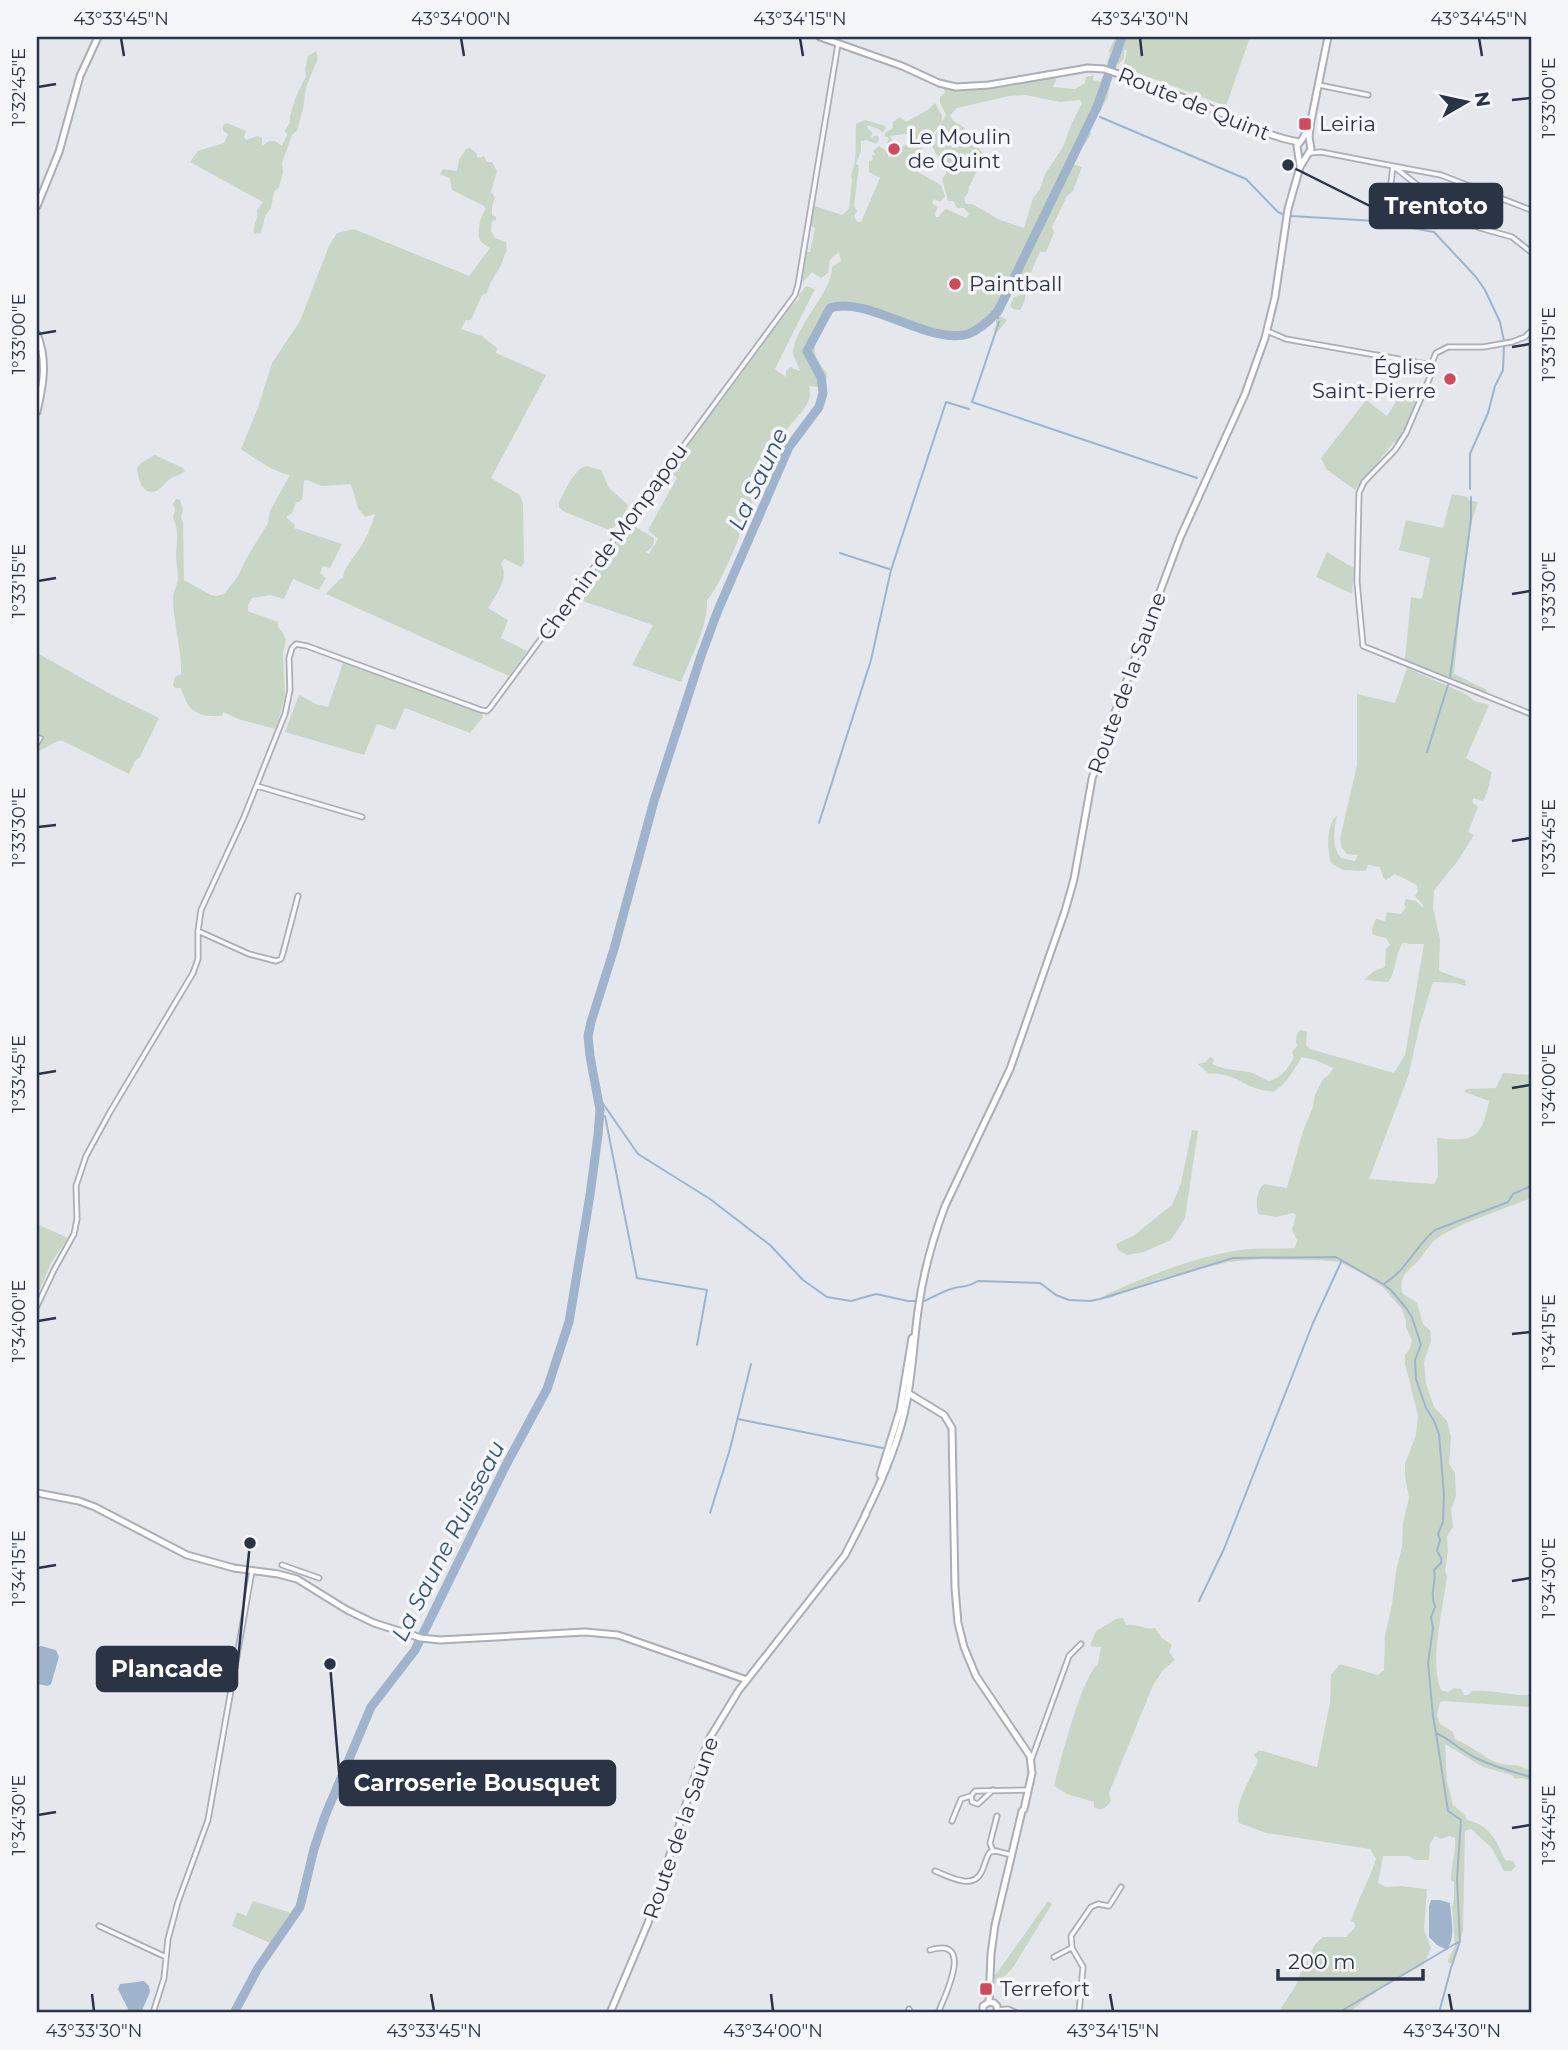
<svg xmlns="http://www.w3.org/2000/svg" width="1568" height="2050" viewBox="0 0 1568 2050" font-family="Montserrat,sans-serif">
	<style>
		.green { fill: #c9d6c5; fill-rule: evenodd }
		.water { fill: #9fb4cc }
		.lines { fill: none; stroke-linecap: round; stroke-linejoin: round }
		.stream { stroke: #9fb4cc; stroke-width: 2 }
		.river { stroke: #9fb4cc; stroke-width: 9 }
		.street-casing { stroke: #a9aeb7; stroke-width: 7 }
		.secondary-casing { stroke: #a9aeb7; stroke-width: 9 }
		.street { stroke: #f7f8fa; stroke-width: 3.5 }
		.secondary { stroke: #fff; stroke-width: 5 }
		.ticks { fill: none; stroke: #2b3445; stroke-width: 2.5 }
		.poi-dot { fill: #d1495b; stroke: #f4f6f9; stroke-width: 2.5 }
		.labels { text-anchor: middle; stroke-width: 7; stroke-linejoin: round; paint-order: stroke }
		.street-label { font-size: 21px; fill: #2b3445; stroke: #f4f6f9 }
		.poi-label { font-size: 21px; fill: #2b3445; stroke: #f4f6f9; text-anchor: start }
		.water-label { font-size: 23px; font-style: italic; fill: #34527a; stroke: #f4f6f9 }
		.leader { fill: none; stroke: #2b3445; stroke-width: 2.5 }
		.callout-dot { fill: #2b3445; stroke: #f4f6f9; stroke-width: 2.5 }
		.callout { fill: #2b3445; stroke: #2b3445; stroke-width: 2.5 }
		.callout-label { font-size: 23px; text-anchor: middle; font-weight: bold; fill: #fff }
		.neatline { fill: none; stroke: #2b3445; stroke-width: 2.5 }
		.ticks-label { font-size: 18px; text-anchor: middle; fill: #2b3445 }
	</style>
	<rect width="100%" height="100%" fill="#e4e7ec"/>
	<!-- green -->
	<path class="green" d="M1116,37H1250L1226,106L1125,68L1124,65L1127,50H1124V58L1119,64L1109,67L1107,62L1110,54L1109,50Z
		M316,51L318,58L306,87L303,109L297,131L292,135L282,163L283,172L279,187L274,192L271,208L265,216L261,233L254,234C252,226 259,219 257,210L263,202L190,162L198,151L224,143L228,134L223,131V125L227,123L246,131L244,137L246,140L258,136L262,138V146L269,141H275L282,146L287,135L285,131L290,122V116L295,99L306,76L305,70L308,56Z
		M1105,73L1112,77L1107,99L1089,130L1091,134C1085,145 1077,153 1072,164L1082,167L1073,191L1067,196L1052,227L1054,233L1046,252H1040C1035,263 1029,275 1027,287C1025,296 1026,301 1020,310L1013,309L1010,306L1014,297L1019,296L1016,287L1000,316L1007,320L996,334L994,330L996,325V320C981,331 968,338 949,338L849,308H835C828,314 826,320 822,327C811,349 812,354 827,373L826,382L817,387L809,386C815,404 794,418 784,433C767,459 758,490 746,519C740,527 740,536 736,545C731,557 715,593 707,600C708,627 691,657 681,682L632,665L653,625L574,598L621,537L626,539L625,531L634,526L654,538C654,545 652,549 645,552L649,554L658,539L648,530L677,478L671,472V468L792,305L799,299V295L806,286L815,289L775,369L786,377V372L790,367L800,371C798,363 793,359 793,351C796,325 833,290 832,267L841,261L839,252L830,260L828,273L821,278L812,272L803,282H802L807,252H810L815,228L809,225L812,205L842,215L849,209L852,181L851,175C858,159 855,141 856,124L865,120L885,126L886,129L882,132L879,129L867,125L868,129L873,133L870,137L872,138L874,136H878L879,140L876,144L867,140L861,141V151L856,164L859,166L854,206L857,211L854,216L857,222H861L880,178L869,172V161L873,160L872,155H876L873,151L879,146L888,152V157L898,156L902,150L899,148L908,144L913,133L890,136L895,146L887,143L889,138L884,136L886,132L893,128V122L900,117L906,122L929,109L935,103L942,116V122L924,145L918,156L915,168L918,172L941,185L945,196L940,202L934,199L932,203L938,207L935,214L936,217H939L940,214L946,209L966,218L969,214L964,208H957L953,201H948L942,179L946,174V167L935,152L931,143L946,115L940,103V97L945,93L944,89L947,87L959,91L1017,85C1023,81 1045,79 1055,77L1056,80L1053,87L1075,89L1085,83L1086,77L1094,75L1093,80L1100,82ZM1025,95L1060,102L1080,100L1082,103L1071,125L1063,147L1045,174L1040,189L1033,198L1024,228L1000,220L972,204H966L964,198L968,193L969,187L984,157L982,152L969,139L965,128L953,121L950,115L957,108L1009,96Z
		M470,148L477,154V157L480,158L484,156L487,162H492L497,171L491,192L495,198L492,206V215L496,217V220L492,221L491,231L495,238L506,242L507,251C503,257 503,261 500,267C494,277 490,282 487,293L482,295L471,320H466L461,329L482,336L497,348L496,353L546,375L491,478L520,495L523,504L524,563L521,567L504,559L501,564C510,578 495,596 488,608L508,620L501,638L527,651L509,676L326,594L339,580L343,578C345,566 350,562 357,552C366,540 371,528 375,514L365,517L358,508L351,484L322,486L307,480L304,481L302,499L299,502H296L292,513L286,517L295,525L294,528L342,544L330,568L323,566L320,573L326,578L319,590L293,579L284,599L270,595L252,598L248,605V611L278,622V627L283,633L286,640L283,652L285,696L276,729L241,720L223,712L222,716C197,717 188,712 181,688H175L173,685L175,677L181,674C182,649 173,624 173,598C173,591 178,585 178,577C178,570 176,563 176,555C177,542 179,529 173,518L175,509L173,504L176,499L180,500L183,509L181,518L183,522L184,580L211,595L217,596L225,593L238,576L246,559L268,523L270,511L290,475C273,472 256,459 241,449L258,408L272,363L300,321L329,246L337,233L354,229L469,276L490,248C488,247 481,242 480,240C476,232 481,214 486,209L484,206L452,190L450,178L440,174L443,169L457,171L459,160L466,149Z
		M1404,389L1419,397L1412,419L1405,431L1403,430L1402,432L1404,433L1397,443L1394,442L1355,490L1326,469L1321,458L1366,400L1387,416Z
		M155,455L183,468L185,471C180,476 175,475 170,479C165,482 162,488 156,491C142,496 138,478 137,468L142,462Z
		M586,466L601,470L609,488L628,505C625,514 618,526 609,530L563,511L559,507V502C566,490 573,470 586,466Z
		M1452,494L1468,497V500L1478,502L1472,520L1460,608L1454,674L1487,690L1485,694L1405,660L1411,597L1422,599L1430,558L1399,550L1406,520L1443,528Z
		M1327,552L1354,568L1352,594L1316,577Z
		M37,653L112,695L159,718L140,757L135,761L129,774L63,741H58L39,751L37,749V739L40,734L37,732Z
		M343,663L482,713L483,717L470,733L405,708L395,730L377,724L364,755L285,732L299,695L316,704L328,707Z
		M1407,668L1466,694L1474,701L1489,705L1466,758L1492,772L1487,793L1483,801L1473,798L1472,802L1478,807L1468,832L1474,835L1457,862L1434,890L1433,908L1440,939L1439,971L1465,980L1466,986L1456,983L1433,982L1420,1024L1408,1077L1369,1179L1434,1184L1438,1177L1437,1138C1475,1142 1481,1139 1489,1101L1465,1092L1466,1089L1496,1088L1503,1073L1531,1075V1198C1505,1209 1456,1224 1435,1240C1428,1246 1424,1255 1418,1261C1406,1273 1399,1276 1402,1293L1417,1303L1423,1324L1430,1330L1431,1341L1424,1362L1426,1384L1434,1407L1447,1421L1451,1437L1449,1464L1455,1473L1456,1496L1451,1510L1453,1527L1447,1536L1448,1552L1445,1570L1447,1577C1443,1608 1429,1663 1441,1690L1448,1692L1454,1688L1461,1689L1464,1695H1468L1472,1691C1492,1689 1511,1696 1531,1695V1707L1443,1701L1440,1702L1437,1715L1440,1724L1453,1732L1455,1739C1469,1745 1480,1754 1493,1761C1501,1765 1507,1765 1515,1765C1520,1766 1526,1769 1531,1771V1781L1523,1778L1515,1779L1512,1775L1483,1767L1445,1744L1447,1781L1453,1805L1464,1814L1467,1820C1490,1826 1496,1839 1505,1860L1513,1861L1516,1866L1511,1871H1504L1491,1847L1471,1829L1465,1831L1463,1930L1456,1956L1451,1964L1448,1962V1960L1455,1946L1452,1907L1454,1899V1882L1451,1880C1451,1865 1456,1853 1455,1838L1449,1836L1441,1839L1435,1836L1430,1844L1429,1860H1415L1408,1856H1383L1378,1883L1386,1887L1401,1886L1427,1889L1424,1930L1431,1948L1424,1964L1386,1986L1378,1988L1375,1994C1364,1997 1359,2008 1347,2012C1337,2016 1292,2013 1278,2013L1296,1985L1302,1968L1310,1959C1310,1949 1316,1943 1323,1937H1346L1355,1927V1923L1351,1921C1358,1898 1369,1881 1376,1859L1370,1849L1266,1833L1239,1823C1233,1804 1251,1779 1258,1761L1254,1755L1259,1750L1317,1767L1330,1703L1331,1675L1340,1664L1378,1675L1384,1670L1385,1636L1392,1604L1396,1571L1402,1547L1403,1523L1409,1498L1405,1476V1464L1416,1435L1418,1415L1405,1364V1355L1410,1348L1412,1340L1406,1327V1321L1402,1309L1384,1288L1363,1274L1339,1262L1318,1260L1260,1259L1228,1262L1159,1279L1107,1299L1105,1295C1148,1276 1194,1257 1240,1250C1259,1248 1277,1249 1295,1248L1297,1240L1292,1230L1296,1215L1293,1213L1276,1217L1258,1214C1256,1203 1256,1191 1264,1184L1287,1188L1303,1131L1313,1107L1315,1095L1323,1079L1330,1074L1333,1068L1315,1060L1302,1057C1293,1070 1287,1084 1273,1092C1264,1090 1254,1089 1246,1084C1234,1078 1223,1072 1209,1074L1198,1064L1206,1062L1210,1057L1214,1059L1212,1064L1226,1069L1250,1072L1269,1081C1282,1077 1288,1069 1294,1057L1292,1052L1297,1046C1295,1041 1296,1034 1300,1030L1307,1032L1306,1045L1310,1049L1394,1073L1405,1055L1424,944H1409L1403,942C1394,956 1397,971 1388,982L1364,980L1374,971L1385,967L1386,949L1390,945L1386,938L1373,935C1371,930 1373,924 1376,919L1385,921L1387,912L1400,914L1406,908L1404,904L1406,899L1416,901L1423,908V905L1415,896L1418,891L1417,885L1395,874L1386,880L1383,877L1380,867L1368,865L1366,871L1343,870L1331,863C1327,849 1326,826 1337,815C1334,830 1331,846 1341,858L1355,861L1358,855L1347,854L1342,848L1340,839L1357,765V694L1395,703Z
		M1192,1130L1198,1131L1185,1218L1171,1240L1144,1252L1127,1255L1118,1250L1116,1244L1133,1236L1172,1205L1181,1183Z
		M37,1224L68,1238L52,1261L37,1296Z
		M1123,1618L1126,1625C1137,1623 1143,1630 1155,1628L1162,1638L1172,1645L1169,1652L1175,1660L1163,1670L1153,1685L1109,1793L1111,1801L1106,1807L1100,1810L1094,1807V1802L1067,1794L1054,1786C1060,1763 1082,1676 1098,1664L1101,1647L1090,1646L1096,1631L1116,1619Z
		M253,1901L291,1913L270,1943L232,1926L237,1912L246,1916Z
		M1048,1901L1052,1904L1012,1969L996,1984L994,1975L997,1973Z"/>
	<!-- water -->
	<path class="water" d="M41,1646L56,1650L59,1657L51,1684L48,1686L37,1684V1648Z
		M1431,1900H1440L1450,1903C1451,1919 1456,1937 1447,1950L1437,1945L1429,1937V1906Z
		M144,1981L149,1986L150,1992L141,2013H130L118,1989L120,1984Z"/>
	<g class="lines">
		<!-- stream -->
		<path class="stream" d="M1093,115H1095
			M1100,117L1246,179L1278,212L1282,214
			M1291,216L1375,221L1434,232L1476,277L1485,290L1500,322L1504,341
			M997,313L998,318
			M972,402L1197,478
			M972,402L999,322
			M1470,489V454L1488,413L1495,386L1503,370L1504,346
			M840,553L889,569
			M1450,677L1471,519V497
			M1427,752L1448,685
			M819,823L871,660L891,570L946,402L969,409
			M597,1095L638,1154L710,1199L770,1245L803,1280L827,1297L851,1301L876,1294L908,1301H916
			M600,1110L602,1112
			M605,1116L637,1278L707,1290L697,1345
			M1385,1283C1406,1271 1416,1245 1435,1230L1508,1202L1513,1194L1531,1186
			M924,1301C933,1297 942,1292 951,1289C963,1285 965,1289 978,1281L1040,1283L1056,1295L1069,1300L1090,1301L1100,1299L1233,1258L1336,1257L1383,1284L1391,1290L1406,1308L1412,1317L1421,1345L1415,1360L1416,1379L1426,1408L1434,1421L1439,1434L1444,1496L1443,1522L1438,1534L1440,1540L1437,1551L1441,1558V1563L1434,1570C1437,1585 1429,1590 1435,1607L1431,1617L1433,1628L1428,1663L1433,1716L1436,1733C1450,1739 1460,1750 1474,1757C1492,1766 1512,1772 1531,1777
			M738,1419L883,1448
			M710,1513L730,1449L751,1364
			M1199,1601L1224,1549L1313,1323L1342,1260
			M1436,1733L1448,1811L1461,1820L1457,1879L1460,1941L1451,1968L1439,2013
			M1338,2013L1460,1941"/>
		<!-- river -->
		<path class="river" d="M234,2013L258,1968L300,1907L314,1849L325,1816L371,1707L415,1650L507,1463L547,1389L569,1322L590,1195L598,1135L600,1110L590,1056L588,1036L591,1022L614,949L654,801L701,656L718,610L789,447L819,407L823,393L821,377L807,351L830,308C867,295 930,346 968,334C979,330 990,320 998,311L1097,107L1122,37"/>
		<!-- street casing -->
		<g class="street-casing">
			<path id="street" d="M1319,85L1368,95
				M1310,153L1321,152L1393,166L1462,220L1480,228L1512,237L1531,252
				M1385,201L1386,192L1390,191L1393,166L1441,175L1531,210
				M1267,331L1286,339L1432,365
				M1531,331L1525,337L1512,342L1483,347H1448L1436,353L1433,360L1430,377L1406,433L1395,450L1364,482L1359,493L1357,582L1363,646L1531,714
				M37,743L40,738
				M257,786L362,817
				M198,931L249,954L276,961L281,959L283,953L298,896
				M37,1306L54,1270L74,1234L77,1219L76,1186L86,1156L110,1112L193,973L198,959V931L201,910L244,817L285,714L290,690L289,658L292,648L296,644L307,646L481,710L487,711L490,708L795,295L798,285L838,44
				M282,1565L319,1578
				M1032,1758L1069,1656L1081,1644
				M971,1796L972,1802L978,1804L993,1790
				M952,1821L961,1799L971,1796L975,1791L1028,1790
				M993,1851L990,1843L997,1816
				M935,1871C948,1876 972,1890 981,1873C985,1866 985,1859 990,1852L996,1851L1012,1855
				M99,1926L166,1957
				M930,1950C975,1936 945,1996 938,2013
				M1054,1957L1071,1948
				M909,2009L911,2013
				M998,2010L1008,2009L1017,2013
				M153,2013L164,1978L168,1939L178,1902L208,1820L252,1571
				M1079,2013L1083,1967L1072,1948L1071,1936L1091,1907L1098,1904L1109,1906L1121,1887"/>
		</g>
		<!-- secondary casing -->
		<g class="secondary-casing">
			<path id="secondary" d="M820,37L902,66L939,83L956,87L989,85L1088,68L1104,69C1137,80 1170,92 1202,105C1235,118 1264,136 1299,142
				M1300,166L1297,146L1303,138L1308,127
				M37,206L59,152L80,76L98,37
				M37,334C48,361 43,385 37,412
				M908,1393L944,1415L952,1428L955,1588L958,1623L964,1647L976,1676L1030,1756L1032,1773L1024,1809L1022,1811L995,1925L991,1954L989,2002
				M880,1475L900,1410L912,1338
				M37,1493L79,1501L95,1507L187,1555L234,1568L278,1574L297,1579L347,1610L374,1623L421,1638L440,1640L585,1632L618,1635L747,1680
				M865,1515C883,1479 900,1440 907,1400C913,1368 914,1336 919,1304C924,1270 933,1238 945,1206L1010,1069L1065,911L1074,879L1092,779L1099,755L1180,538L1245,394L1265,338L1275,297L1288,209L1300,167L1311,149L1309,137L1311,121L1328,37
				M610,2013L648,1923L694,1779L709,1739L739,1690L845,1555L866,1514
				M983,2013V2006L989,2002L994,2003L997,2006V2013"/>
		</g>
		<!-- street -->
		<use href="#street" class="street"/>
		<!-- secondary -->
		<use href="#secondary" class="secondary"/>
	</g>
	<!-- ticks -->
	<path class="ticks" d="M121,38L124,56M461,38L464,56M800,38L803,56M1140,38L1142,56M1479,38L1482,56M38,87L56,84M1512,100L1530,98M38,334L56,331M1512,347L1530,344M38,581L56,578M1512,594L1530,591M38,827L56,825M1512,841L1530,838M38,1074L56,1071M1512,1088L1530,1085M38,1321L56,1318M1512,1334L1530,1332M38,1568L56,1565M1512,1581L1530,1578M38,1815L56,1812M1512,1828L1530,1825M92,1994L94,2011M431,1994L434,2011M771,1994L773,2011M1110,1994L1113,2011M1449,1994L1452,2011"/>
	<!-- markers -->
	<g class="poi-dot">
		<rect x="1298" y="117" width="14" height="14" rx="3.5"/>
		<circle cx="894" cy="149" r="7"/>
		<circle cx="955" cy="284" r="7"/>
		<circle cx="1450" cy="379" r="7"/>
		<rect x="979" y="1982" width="14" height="14" rx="3.5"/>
	</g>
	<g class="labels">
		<!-- street labels -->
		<g class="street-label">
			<text transform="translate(1194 104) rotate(22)" y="7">Route de Quint</text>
			<text transform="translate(613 542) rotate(-54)" y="7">Chemin de Monpapou</text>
			<text transform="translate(1127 683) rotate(-70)" y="7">Route de la Saune</text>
			<text transform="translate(681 1828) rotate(-71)" y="7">Route de la Saune</text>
		</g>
		<!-- poi labels -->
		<g class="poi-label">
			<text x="1319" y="131">Leiria</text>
			<text x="908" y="144">Le Moulin<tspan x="908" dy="24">de Quint</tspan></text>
			<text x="969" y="291">Paintball</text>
			<text x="1436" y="374" text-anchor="end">Église<tspan x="1436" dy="24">Saint-Pierre</tspan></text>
			<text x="1000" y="1996">Terrefort</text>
		</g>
		<!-- water labels -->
		<g class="water-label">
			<text transform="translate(758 479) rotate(-65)" y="8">La Saune</text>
			<text transform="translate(448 1541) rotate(-63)" y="8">La Saune Ruisseau</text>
		</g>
	</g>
	<!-- callouts -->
	<path class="leader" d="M1288 165L1370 206M250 1543L237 1669M330 1664L340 1783"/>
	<g class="callout-dot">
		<circle cx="1288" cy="165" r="7"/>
		<circle cx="250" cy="1543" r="7"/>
		<circle cx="330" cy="1664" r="7"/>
	</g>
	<g class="callout">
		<rect x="1370" y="184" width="132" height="44" rx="7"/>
		<rect x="97" y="1647" width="140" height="44" rx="7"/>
		<rect x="340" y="1761" width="275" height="44" rx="7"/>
	</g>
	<g class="callout-label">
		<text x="1436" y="214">Trentoto</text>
		<text x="167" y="1677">Plancade</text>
		<text x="477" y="1791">Carroserie Bousquet</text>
	</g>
	<!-- border -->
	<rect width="1568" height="2050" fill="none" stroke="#f4f6f9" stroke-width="77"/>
	<!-- north arrow -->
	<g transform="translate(1466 102) rotate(81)" stroke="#f4f6f9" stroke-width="5" paint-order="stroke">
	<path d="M0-5L12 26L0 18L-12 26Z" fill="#2b3445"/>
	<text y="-10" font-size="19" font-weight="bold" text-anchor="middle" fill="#2b3445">N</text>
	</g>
	<!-- scale -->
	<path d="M1278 1969v10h145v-10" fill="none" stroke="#2b3445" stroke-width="3.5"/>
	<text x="1288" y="1969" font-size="21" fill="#2b3445" stroke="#f4f6f9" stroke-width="5" paint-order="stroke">200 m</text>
	<rect x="38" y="38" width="1492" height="1973" class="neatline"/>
	<g class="ticks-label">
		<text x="121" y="25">43°33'45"N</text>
		<text x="461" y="25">43°34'00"N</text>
		<text x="800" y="25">43°34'15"N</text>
		<text x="1140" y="25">43°34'30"N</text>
		<text x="1479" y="25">43°34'45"N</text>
		<text transform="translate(19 87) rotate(-90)" y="6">1°32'45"E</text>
		<text transform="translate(1549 98) rotate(-90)" y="6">1°33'00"E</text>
		<text transform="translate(19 334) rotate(-90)" y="6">1°33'00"E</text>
		<text transform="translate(1549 344) rotate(-90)" y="6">1°33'15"E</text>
		<text transform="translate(19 581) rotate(-90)" y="6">1°33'15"E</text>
		<text transform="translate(1549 591) rotate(-90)" y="6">1°33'30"E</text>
		<text transform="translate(19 827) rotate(-90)" y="6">1°33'30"E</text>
		<text transform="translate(1549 838) rotate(-90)" y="6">1°33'45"E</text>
		<text transform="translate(19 1074) rotate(-90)" y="6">1°33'45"E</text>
		<text transform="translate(1549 1085) rotate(-90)" y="6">1°34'00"E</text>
		<text transform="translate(19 1321) rotate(-90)" y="6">1°34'00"E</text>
		<text transform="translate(1549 1332) rotate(-90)" y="6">1°34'15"E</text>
		<text transform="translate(19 1568) rotate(-90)" y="6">1°34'15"E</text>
		<text transform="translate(1549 1578) rotate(-90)" y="6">1°34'30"E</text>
		<text transform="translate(19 1815) rotate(-90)" y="6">1°34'30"E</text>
		<text transform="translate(1549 1825) rotate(-90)" y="6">1°34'45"E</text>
		<text x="94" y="2037">43°33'30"N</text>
		<text x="434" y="2037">43°33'45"N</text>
		<text x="773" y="2037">43°34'00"N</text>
		<text x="1113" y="2037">43°34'15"N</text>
		<text x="1452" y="2037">43°34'30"N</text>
	</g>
</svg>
